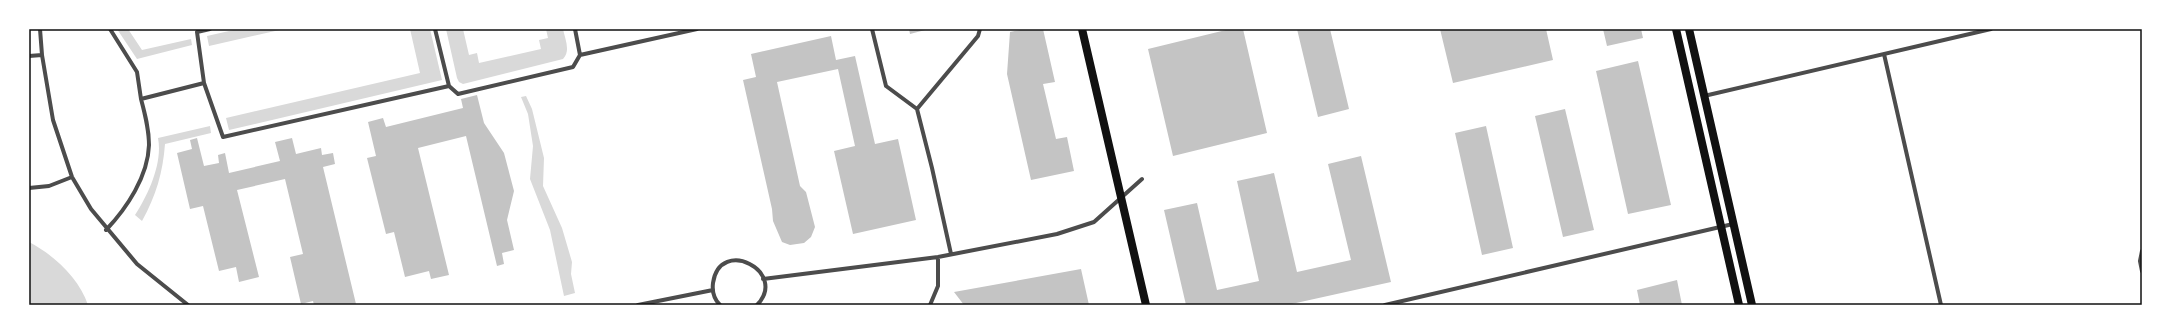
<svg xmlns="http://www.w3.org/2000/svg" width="2171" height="334" viewBox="0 0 2171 334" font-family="'PT Sans',sans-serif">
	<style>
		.water { fill: #d9d9d9 }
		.building { fill: #c4c4c4 }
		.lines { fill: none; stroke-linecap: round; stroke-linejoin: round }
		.minor { stroke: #4c4c4c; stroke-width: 4 }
		.secondary { stroke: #111; stroke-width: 8 }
		.neatline { fill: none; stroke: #111; stroke-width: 1.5 }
	</style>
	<rect width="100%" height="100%" fill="#fff"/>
	<!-- water -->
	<path class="water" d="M117,29H128L142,50L191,39L192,45L137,59Z
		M238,29H284L209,46L207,36Z
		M410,29H430L442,80L229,130L226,118L420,73Z
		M446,29H463L469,55L477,53L479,63L541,49L539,40L548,38L546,29H563C565,39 571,51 563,59L463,84L459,82L457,78Z
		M526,96L532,109L544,158L543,186L562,228L572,262L571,274L575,293L564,296L550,230L530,179L533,146L528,114L521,97Z
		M210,126L211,133L165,144C163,172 156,196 142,221L135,215C148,195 163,163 158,138Z
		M29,242C54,255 79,278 88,305H29Z"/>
	<!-- building -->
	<path class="building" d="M909,29H929L910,34Z
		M1024,29H1043L1055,82L1043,84L1056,139L1067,137L1074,171L1031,180L1007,74L1010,32Z
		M1230,29H1243L1267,133L1173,156L1148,49Z
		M1297,29H1330L1349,109L1318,117Z
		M1440,29H1546L1553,60L1453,83Z
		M1603,29H1641L1643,38L1607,46Z
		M831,36L836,60L855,56L875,144L898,139L916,220L853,234L834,151L855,146L838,69L777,82L800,186L806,192L815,227L811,237L804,243L790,245L782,242L773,221L772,209L743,80L756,77L751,54Z
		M1638,61L1671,205L1628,214L1596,71Z
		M477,95L484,123L504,153L514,191L507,220L514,250L502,253L504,264L497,266L466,136L418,148L449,275L431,279L429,271L405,277L394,232L386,234L367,158L376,156L368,122L383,118L386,127L463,108L461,99Z
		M1565,109L1594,230L1563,237L1535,116Z
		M1486,126L1513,248L1482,255L1455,133Z
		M197,138L204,166L219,163L218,155L225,153L229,173L280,161L275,142L292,138L296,154L321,148L322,155L333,153L335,164L323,167L356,304L314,305L313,301L301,304L290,257L303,254L285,179L237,190L259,277L239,282L236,267L219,271L203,206L190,209L177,153L192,149L190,140Z
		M1361,156L1391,282L1287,305H1186L1164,210L1197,203L1217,290L1259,281L1237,181L1274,173L1297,272L1351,260L1328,164Z
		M1081,269L1089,305H964L954,292Z
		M1677,280L1682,305H1640L1637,290Z"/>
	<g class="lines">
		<!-- minor -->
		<path class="minor" d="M40,29L42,55L53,120L72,177L91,209L137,264L188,305
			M110,29L137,72L141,99
			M210,29L197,32L204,83L223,137L449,86L458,94L573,67L580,55L697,29
			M435,29L449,86
			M575,29L580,55
			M872,29L886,86L917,109
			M1884,54L1941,305
			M29,56L42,55
			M1704,96L1991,29
			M29,188L49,186L72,177
			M106,230C127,208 148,176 149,145C149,129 145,114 141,99L204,83
			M2142,251L2140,261L2142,271
			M951,254L932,168L917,109L978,36L980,29
			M763,279L938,257L1057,234L1094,222L1142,179
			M638,305L713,290
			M720,305C714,299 712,291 713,283C720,236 789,272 757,305
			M930,305L938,286V257
			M1385,305L1733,224"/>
		<!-- secondary -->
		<path class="secondary" d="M1082,29L1146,305
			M1676,29L1739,305
			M1689,29L1752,305"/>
	</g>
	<!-- border -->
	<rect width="2171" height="334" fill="none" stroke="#ffffff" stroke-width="60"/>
	<rect x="30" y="30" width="2111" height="274" class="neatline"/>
</svg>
